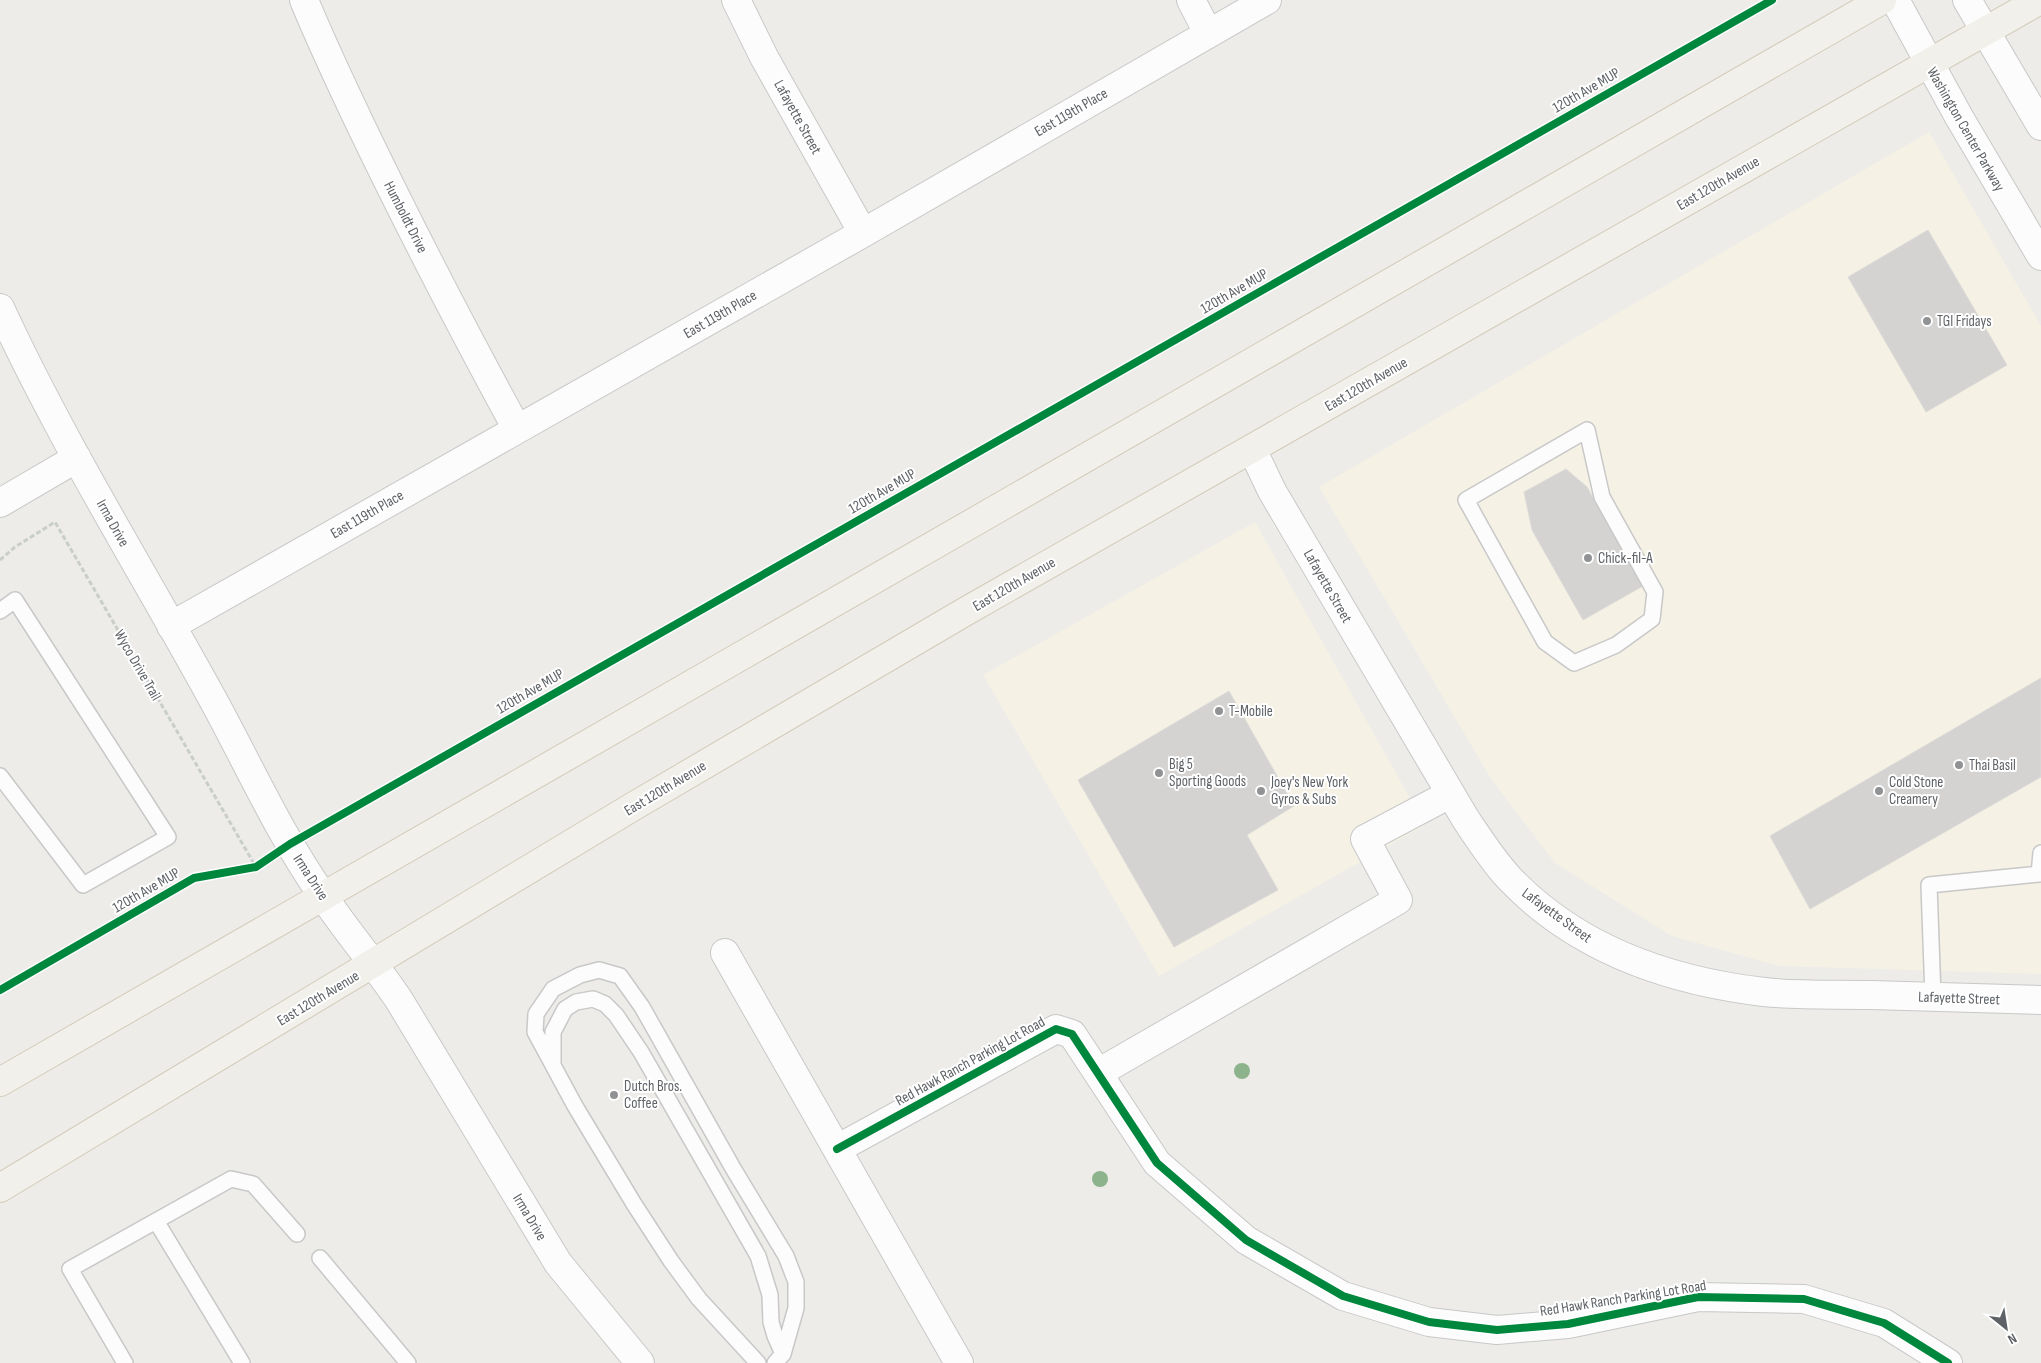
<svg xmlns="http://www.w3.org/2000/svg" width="2041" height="1363" viewBox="0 0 2041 1363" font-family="'Sofia Sans Condensed',sans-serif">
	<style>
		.commercial { fill: #f5f1e4 }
		.building { fill: #d4d3d2; stroke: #dcdbd8 }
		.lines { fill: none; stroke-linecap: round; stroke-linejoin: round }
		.service-casing { stroke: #c8c8c8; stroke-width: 18 }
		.minor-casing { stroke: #c8c8c8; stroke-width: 30 }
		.primary-casing { stroke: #d3cbb9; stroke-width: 30 }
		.path { stroke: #cacecb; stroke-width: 3; stroke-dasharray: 5 2.5; stroke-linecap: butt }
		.service { stroke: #fcfcfc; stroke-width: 15 }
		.minor { stroke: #fcfcfc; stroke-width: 28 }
		.primary { stroke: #f2f0ea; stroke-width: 28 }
		.cycleway-casing { stroke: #fff; stroke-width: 11 }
		.cycleway { stroke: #00873e; stroke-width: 8 }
		.tree { fill: #8db38d }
		.poi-dot { fill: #909294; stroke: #fff; stroke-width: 2 }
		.labels { text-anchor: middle; stroke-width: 4; stroke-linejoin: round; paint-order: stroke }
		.street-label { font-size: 15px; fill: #5e6266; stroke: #fff }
		.poi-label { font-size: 15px; fill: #5e6266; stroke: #fff; text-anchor: start }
	</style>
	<rect width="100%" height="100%" fill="#edece9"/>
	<!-- commercial -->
	<path class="commercial" d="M1929,132L2041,326V974L1779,966L1672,936L1555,863L1490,777L1319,487Z
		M1255,522L1425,825L1159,976L983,675Z"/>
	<!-- building -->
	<path class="building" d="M1928,230L2007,365L1926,412L1848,277Z
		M1566,469L1587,487L1643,586L1583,620L1532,530L1524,492Z
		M2041,678V777L1810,909L1770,836Z
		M1229,691L1294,806L1247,835L1278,890L1174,947L1078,780Z"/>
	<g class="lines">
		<!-- service casing -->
		<g class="service-casing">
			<path id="service" d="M1587,430L1602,497L1655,592L1652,619L1616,645L1574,663L1545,642L1466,500Z
				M0,611L15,600L168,837L83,885L0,776
				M1933,997L1929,885L2039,874L2041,853
				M553,1065V1032L565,1009L576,1002L593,999L605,1004L616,1015L641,1052L758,1256L770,1295L771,1322L775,1336L783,1354
				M156,1221L242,1363
				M320,1258L408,1363
				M125,1363L70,1269L231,1179L253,1184L297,1234
				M758,1363L699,1299L671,1261L634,1204L575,1106L535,1032L536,1014L553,989L580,975L599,970L620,976L642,1007L734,1170L786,1256L796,1282V1308L783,1354L775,1363"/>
		</g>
		<!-- minor casing -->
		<g class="minor-casing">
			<path id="minor" d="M304,0C322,44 342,86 362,128C411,230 463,330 517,429
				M736,0L764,57L863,233
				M1191,0L1208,33
				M1895,0L1959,117L2041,256
				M1967,0L2041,126
				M0,308C62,442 140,567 211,696C248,763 279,834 323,896C347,932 375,964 399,1000L558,1263L640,1363
				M1252,449L1272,491L1465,818C1479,839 1493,861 1510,879C1577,949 1670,981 1764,992C1799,996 1836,994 1871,995C1927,997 1984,998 2041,1000
				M0,503L77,458
				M171,626L863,233L1267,0
				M725,953L959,1363
				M1098,1073L1398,900L1365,839L1450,794
				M837,1149L1056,1029L1072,1034L1157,1163L1246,1240L1343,1296L1429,1322L1497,1330L1568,1324L1698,1297L1804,1299L1884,1323L1948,1363"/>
		</g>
		<!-- primary casing -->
		<g class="primary-casing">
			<path id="primary" d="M0,1082L1882,0
				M0,1188L634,806L968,610L2040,0"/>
		</g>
		<!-- path -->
		<path class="path" d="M0,560L15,547L55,522L256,867"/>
		<!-- service -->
		<use href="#service" class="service"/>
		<!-- minor -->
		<use href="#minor" class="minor"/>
		<!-- primary -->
		<use href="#primary" class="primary"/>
		<!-- cycleway casing -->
		<g class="cycleway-casing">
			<path id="cycleway" d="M0,990L194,878L256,867L290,844L1772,0
				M837,1149L1056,1029L1072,1034L1157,1163L1246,1240L1343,1296L1429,1322L1497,1330L1568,1324L1698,1297L1804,1299L1884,1323L1948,1363"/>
		</g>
		<!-- cycleway -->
		<use href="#cycleway" class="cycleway"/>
	</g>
	<!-- trees -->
	<g class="tree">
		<circle cx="1242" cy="1071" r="8"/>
		<circle cx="1100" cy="1179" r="8"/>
	</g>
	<!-- markers -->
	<g class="poi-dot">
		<circle cx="1927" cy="321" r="5"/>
		<circle cx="1588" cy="558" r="5"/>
		<circle cx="1219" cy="711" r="5"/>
		<circle cx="1959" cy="765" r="5"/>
		<circle cx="1159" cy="773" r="5"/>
		<circle cx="1261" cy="791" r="5"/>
		<circle cx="1879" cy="791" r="5"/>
		<circle cx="614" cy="1095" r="5"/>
	</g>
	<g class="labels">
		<!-- street labels -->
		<g class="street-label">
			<text transform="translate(1586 90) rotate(-30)" y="5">120th Ave MUP</text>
			<text transform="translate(1071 112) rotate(-30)" y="5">East 119th Place</text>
			<text transform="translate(798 117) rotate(61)" y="5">Lafayette Street</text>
			<text transform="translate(1966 129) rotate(60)" y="5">Washington Center Parkway</text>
			<text transform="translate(1718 183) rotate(-30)" y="5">East 120th Avenue</text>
			<text transform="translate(406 217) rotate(63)" y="5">Humboldt Drive</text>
			<text transform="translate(1234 291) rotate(-30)" y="5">120th Ave MUP</text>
			<text transform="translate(720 314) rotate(-30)" y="5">East 119th Place</text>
			<text transform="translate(1366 384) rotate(-30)" y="5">East 120th Avenue</text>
			<text transform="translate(882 491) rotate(-30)" y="5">120th Ave MUP</text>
			<text transform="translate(367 514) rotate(-30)" y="5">East 119th Place</text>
			<text transform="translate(113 523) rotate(61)" y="5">Irma Drive</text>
			<text transform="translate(1014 584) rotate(-30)" y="5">East 120th Avenue</text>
			<text transform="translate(1328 586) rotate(60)" y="5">Lafayette Street</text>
			<text transform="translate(138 665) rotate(60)" y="5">Wyco Drive Trail</text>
			<text transform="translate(530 691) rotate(-30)" y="5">120th Ave MUP</text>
			<text transform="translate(665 788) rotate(-31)" y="5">East 120th Avenue</text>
			<text transform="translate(311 877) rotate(57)" y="5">Irma Drive</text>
			<text transform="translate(146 890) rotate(-30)" y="5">120th Ave MUP</text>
			<text transform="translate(1557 915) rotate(36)" y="5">Lafayette Street</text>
			<text transform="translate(318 998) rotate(-31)" y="5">East 120th Avenue</text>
			<text transform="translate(1959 998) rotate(2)" y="5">Lafayette Street</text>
			<text transform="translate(970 1061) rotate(-29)" y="5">Red Hawk Ranch Parking Lot Road</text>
			<text transform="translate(530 1217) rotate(59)" y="5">Irma Drive</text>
			<text transform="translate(1623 1298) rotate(-9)" y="5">Red Hawk Ranch Parking Lot Road</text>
		</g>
		<!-- poi labels -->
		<g class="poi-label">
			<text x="1937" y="326">TGI Fridays</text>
			<text x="1598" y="563">Chick-fil-A</text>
			<text x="1229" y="716">T-Mobile</text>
			<text x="1169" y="769">Big 5<tspan x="1169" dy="17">Sporting Goods</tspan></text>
			<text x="1969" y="770">Thai Basil</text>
			<text x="1271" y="787">Joey's New York<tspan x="1271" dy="17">Gyros &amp; Subs</tspan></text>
			<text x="1889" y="787">Cold Stone<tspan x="1889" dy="17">Creamery</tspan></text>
			<text x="624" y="1091">Dutch Bros.<tspan x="624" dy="17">Coffee</tspan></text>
		</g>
	</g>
	<!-- north arrow -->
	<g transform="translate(2006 1328) rotate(150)" stroke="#ffffff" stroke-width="4" paint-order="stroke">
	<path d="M0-4L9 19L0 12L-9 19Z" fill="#5e6266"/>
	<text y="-8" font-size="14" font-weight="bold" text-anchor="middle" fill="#5e6266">N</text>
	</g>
</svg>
